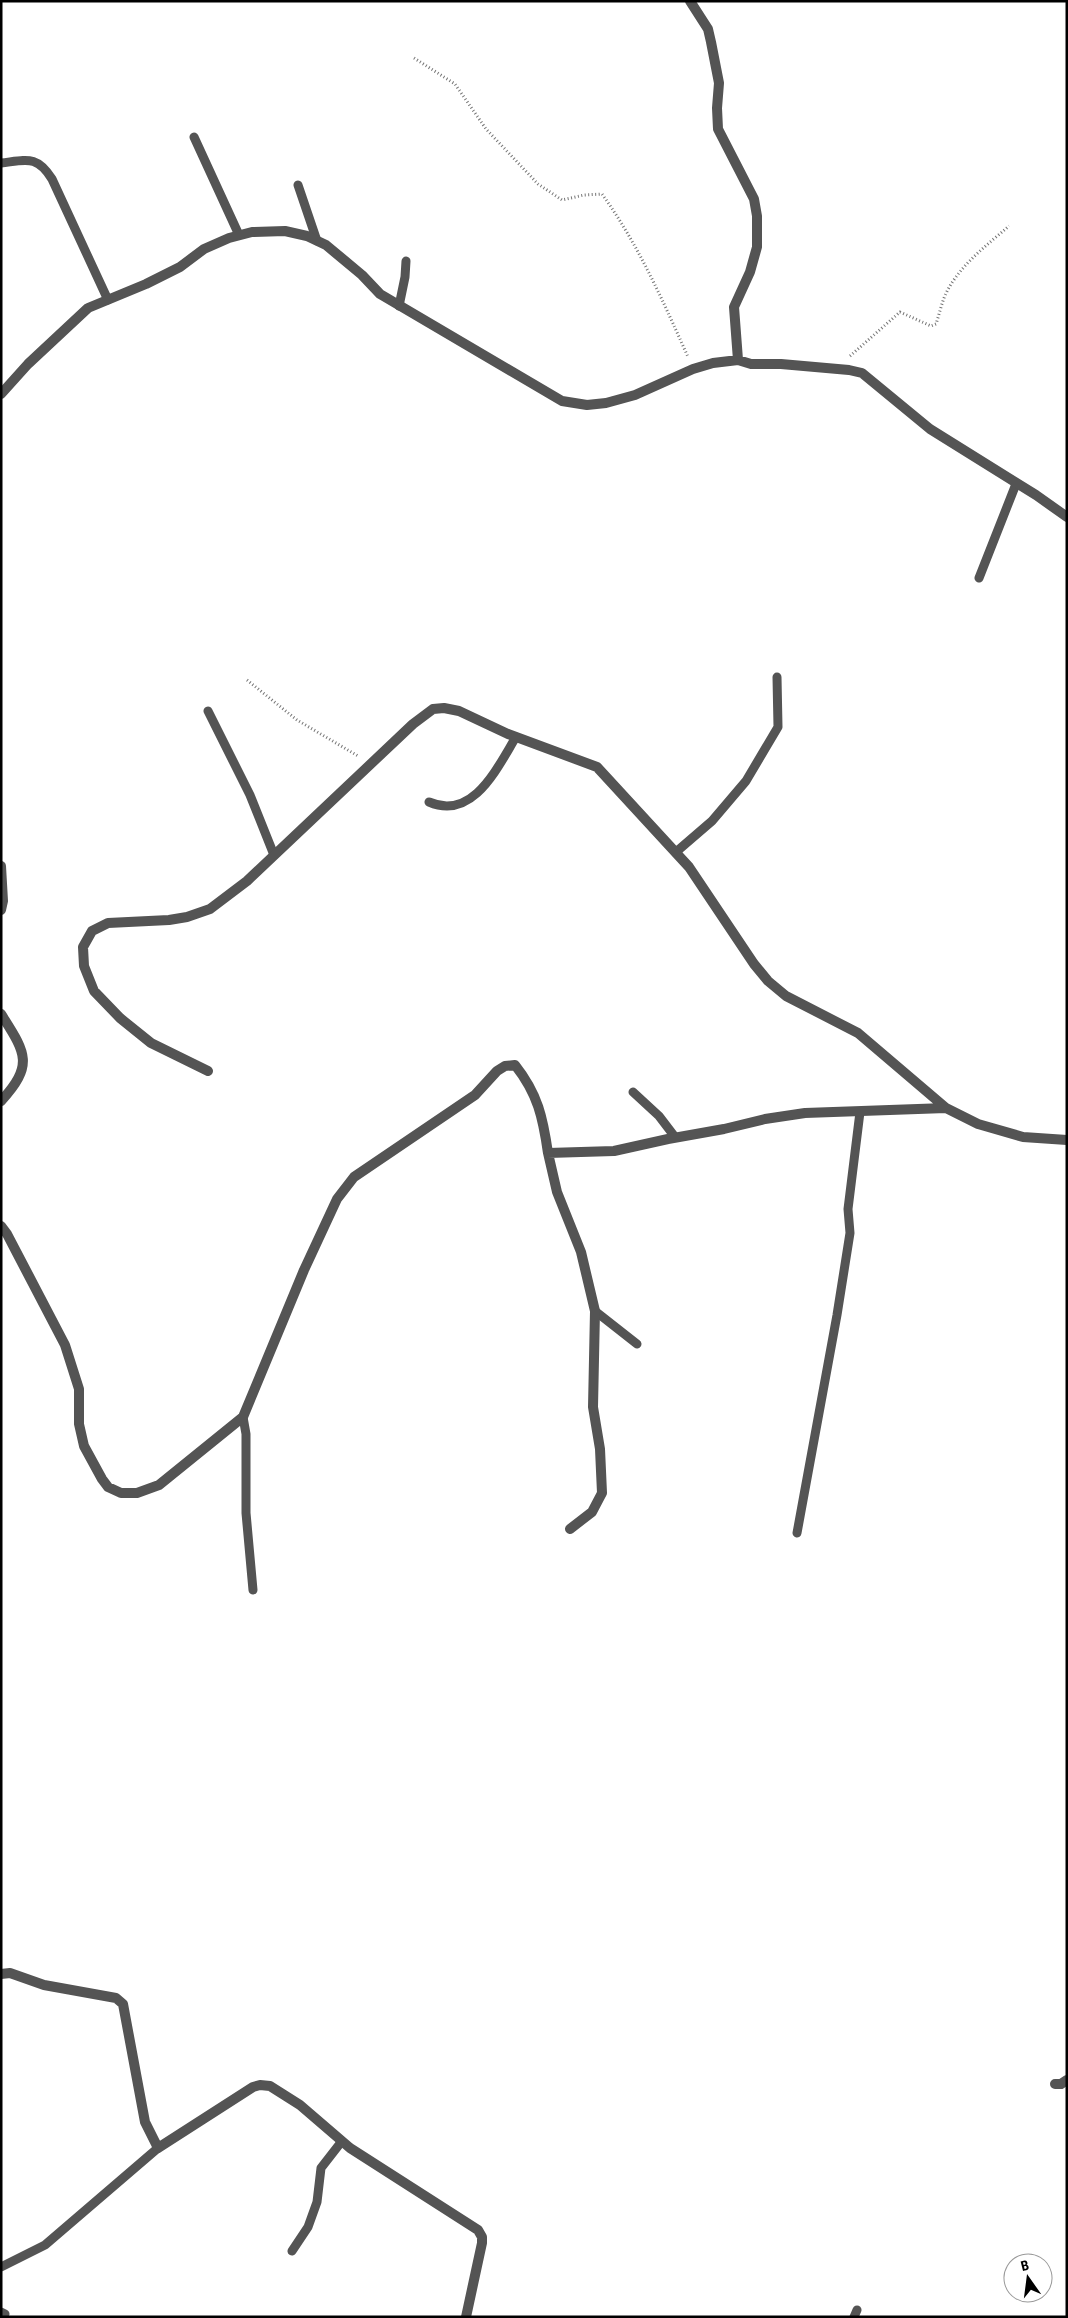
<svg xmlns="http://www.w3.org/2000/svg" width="1068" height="2318" viewBox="0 0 1068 2318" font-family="'Roboto Condensed',sans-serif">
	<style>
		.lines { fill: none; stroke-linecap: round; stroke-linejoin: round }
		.path { stroke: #767676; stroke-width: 3; stroke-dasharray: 1 2.5; stroke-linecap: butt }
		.lane { stroke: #545454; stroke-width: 9 }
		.street { stroke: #545454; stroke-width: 10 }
	</style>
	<rect width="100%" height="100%" fill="#fff"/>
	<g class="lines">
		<!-- path -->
		<path class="path" d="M414,58L455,84L486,129L538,184L562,200L584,195L602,194C638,244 663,301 688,357
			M850,356L900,312L931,326L936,324C939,315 941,306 944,298C956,268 986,246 1009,226
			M247,680L297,720L358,756"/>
		<!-- lane -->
		<path class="lane" d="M194,137L239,235
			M1,163C27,160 37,155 52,179L108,300
			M298,185L317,241
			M399,306L405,277L406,261
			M979,578L1016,484
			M208,711L250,795L274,855
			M429,802C473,821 497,768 516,737
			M676,852L712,821L746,781L778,727L777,677
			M633,1092L659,1116L675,1137
			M595,1311L637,1344
			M243,1417L246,1434V1513L253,1590
			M797,1533L837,1315L850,1233L848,1209L860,1112
			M292,2251L308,2227L317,2202L321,2168L342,2141
			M1,2267L45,2245L158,2148
			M1,2312L5,2314
			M854,2317L857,2310"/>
		<!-- street -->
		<path class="street" d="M690,1L708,29L711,42L719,83L717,108L718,129L754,199L757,216V247L750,272L734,307L738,360
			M1,394L28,364L88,308L146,284L180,267L204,249L229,238L252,232L285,231L307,236L326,245L362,275L380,294L562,401L587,405L606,403L635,395L693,369L713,363L738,360L751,364H781L849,370L862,373L930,429L1036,495L1067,517
			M1,866L3,901L1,910
			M1,1014C25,1052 35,1064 1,1101
			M208,1071L151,1043L120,1018L94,991L84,966L83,947L92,931L108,923L169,920L187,917L210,909L247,881L413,724L433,709L444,708L459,711L508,734L597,767L689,867L754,964L768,981L786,996L858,1033L946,1108L978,1124L1023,1137L1067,1140
			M548,1153L557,1192L581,1252L595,1311L593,1407L600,1449L602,1493L592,1512L570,1529
			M1,1226L7,1234L65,1345L79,1389V1424L84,1446L102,1479L108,1487L121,1493H137L159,1485L243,1417L304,1270L337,1199L354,1177L475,1095L497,1071L505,1066L515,1065C538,1094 543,1118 548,1153L614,1151L668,1139L724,1129L765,1119L805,1113L946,1108
			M1,1974L10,1973L44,1985L116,1998L123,2004L145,2122L158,2148L253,2087L260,2085L270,2086L300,2105L350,2148L478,2230L482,2237V2243L466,2317
			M1055,2084H1061L1067,2080"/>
	</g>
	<!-- border -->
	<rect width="1068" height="2318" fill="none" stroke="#000000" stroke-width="5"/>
	<!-- north arrow -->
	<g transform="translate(1028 2278) rotate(346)"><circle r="24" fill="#ffffff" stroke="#999999"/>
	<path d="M0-4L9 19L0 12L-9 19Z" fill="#000000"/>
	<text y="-8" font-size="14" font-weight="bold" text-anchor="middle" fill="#000000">B</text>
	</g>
</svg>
